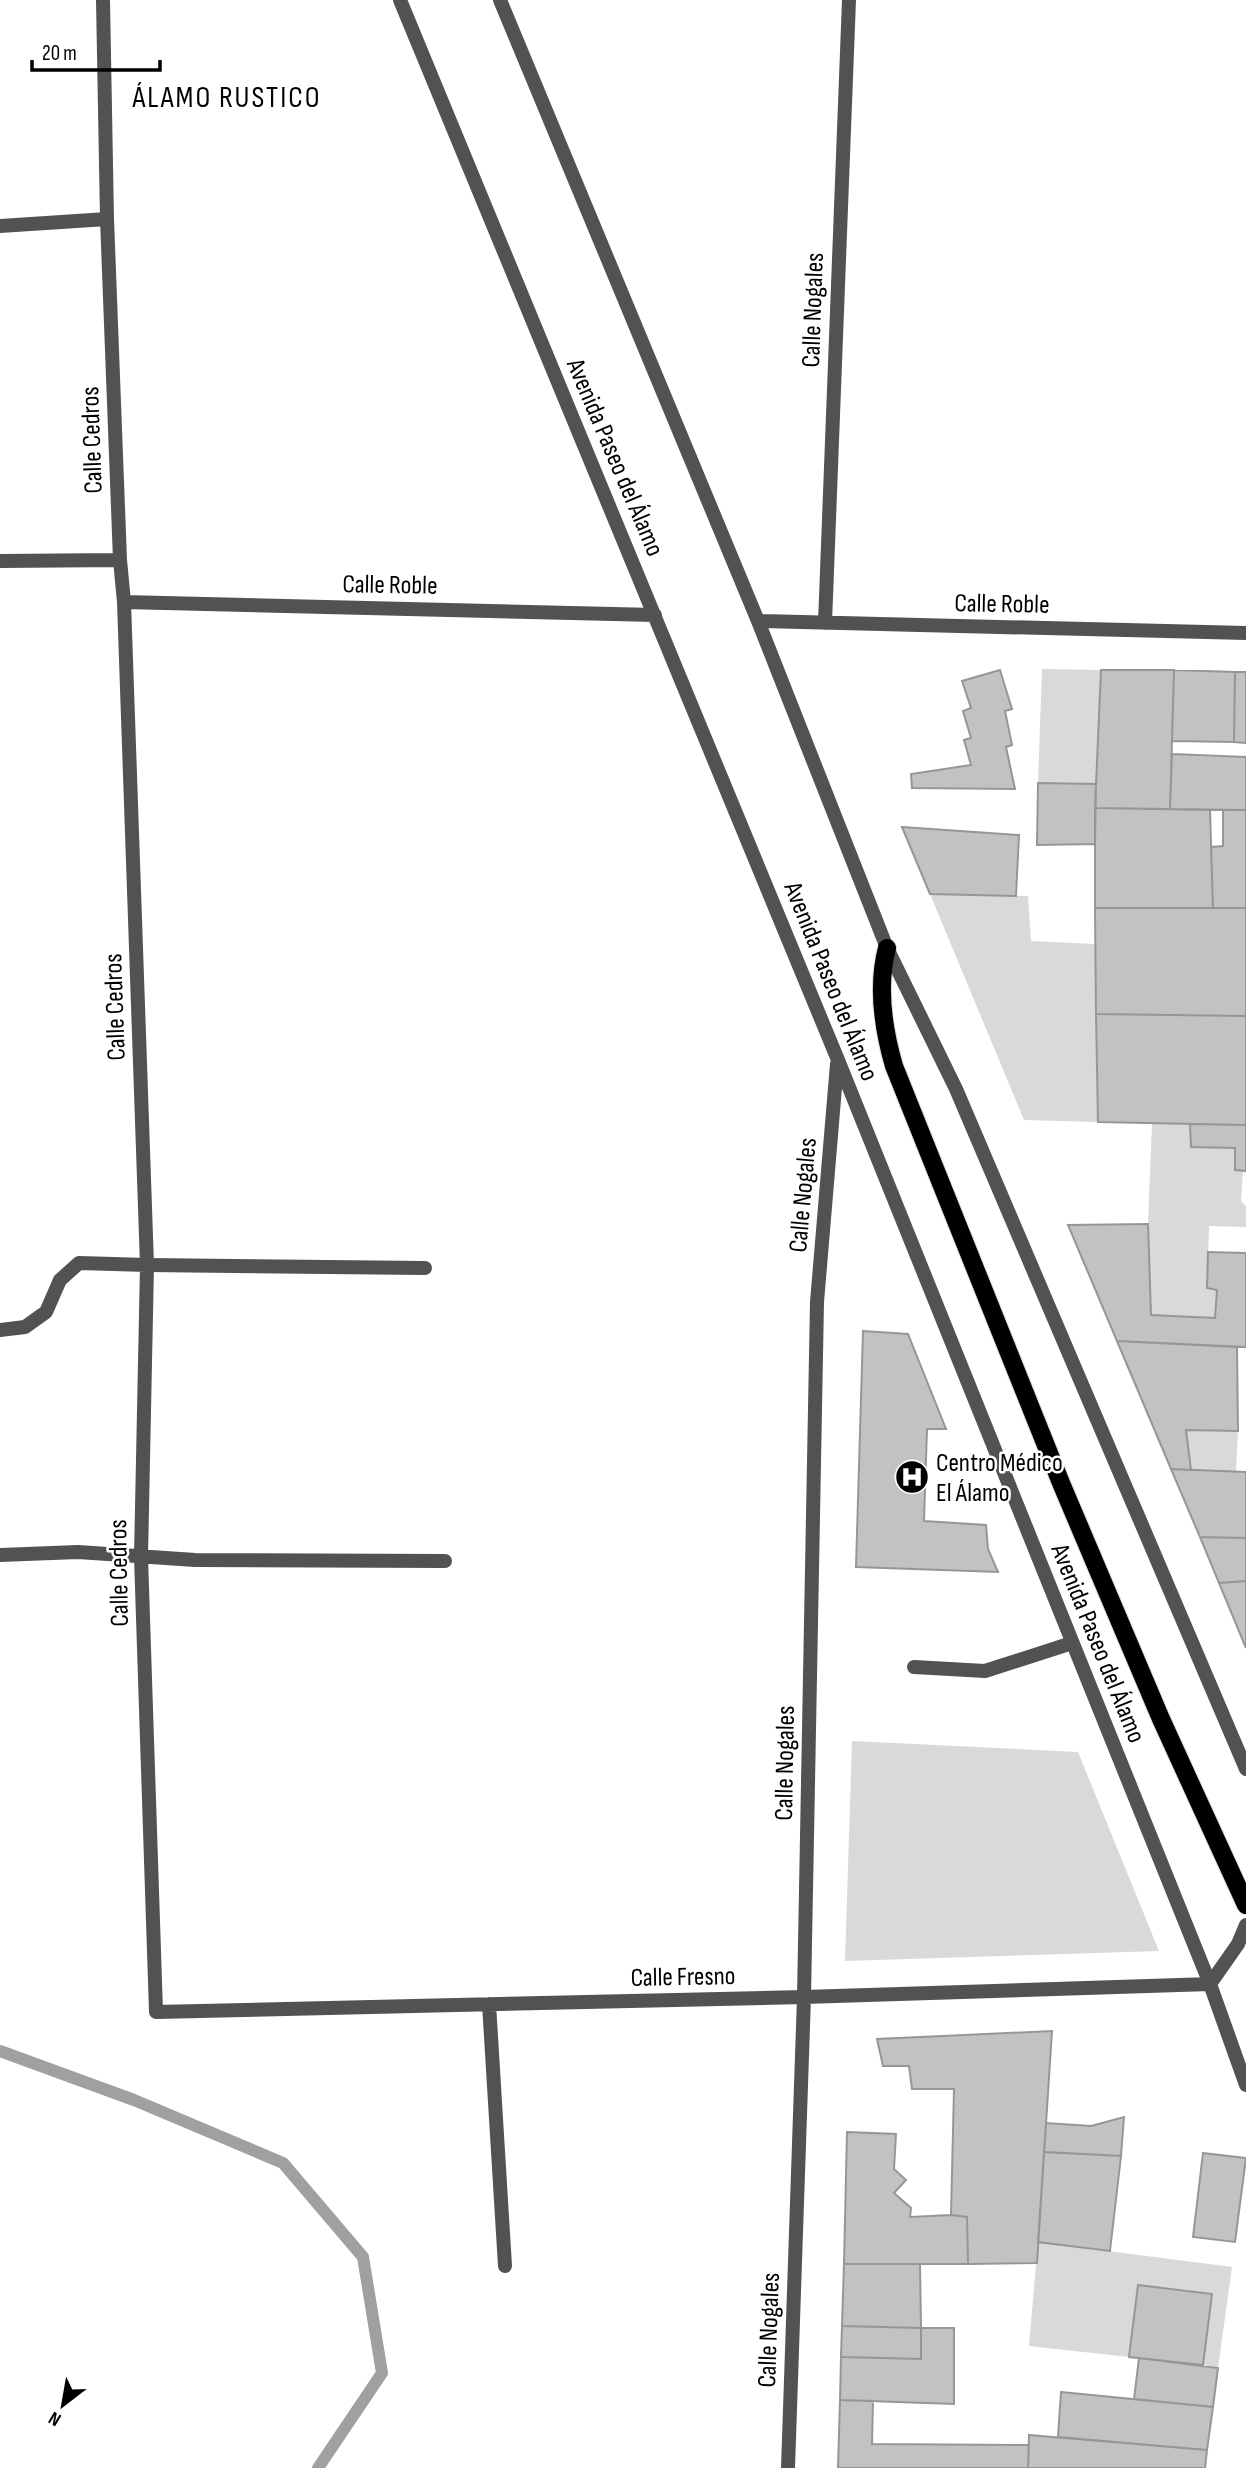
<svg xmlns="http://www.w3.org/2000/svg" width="1246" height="2468" viewBox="0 0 1246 2468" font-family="'Sofia Sans Condensed',sans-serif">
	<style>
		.green { fill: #d9d9d9 }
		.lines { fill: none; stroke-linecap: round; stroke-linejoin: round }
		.stream { stroke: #a0a0a0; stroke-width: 12 }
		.building { fill: #c2c2c2; stroke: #969696; stroke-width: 2 }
		.primary-casing { stroke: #dbdbdb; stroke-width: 20 }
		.service { stroke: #525252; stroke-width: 14 }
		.minor { stroke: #525252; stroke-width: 14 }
		.primary { stroke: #000; stroke-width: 18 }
		.labels { text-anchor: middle; stroke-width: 5; stroke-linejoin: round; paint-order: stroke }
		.street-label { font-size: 26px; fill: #000; stroke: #fff }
		.poi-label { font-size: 26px; fill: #000; stroke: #fff; text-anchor: start }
		.quarter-label { font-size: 30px; letter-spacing: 2px; fill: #000; stroke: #fff }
	</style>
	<rect width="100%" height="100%" fill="#fff"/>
	<!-- green -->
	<path class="green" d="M1042,669L1101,670L1096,784L1038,783Z
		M930,894L1028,896L1031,941L1095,944L1098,1122L1024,1120Z
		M1152,1123L1190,1124L1191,1147L1235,1148V1170L1243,1171L1241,1201L1246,1206V1227L1209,1226L1207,1288L1217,1290L1215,1318L1151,1315L1148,1224Z
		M1186,1431H1238L1236,1472L1191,1470Z
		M852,1741L1078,1752L1159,1951L845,1961Z
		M1038,2242L1232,2267L1218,2368L1203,2365L1212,2294L1139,2285L1129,2357L1029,2346Z"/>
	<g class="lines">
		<!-- stream -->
		<path class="stream" d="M0,2051L134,2100L283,2163L363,2257L382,2373L318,2468"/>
	</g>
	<!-- building -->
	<path class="building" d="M1000,670L1012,709L1005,711L1012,745L1006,747L1015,789L912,788L911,774L971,765L964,740L971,738L963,711L971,708L962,681Z
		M1101,670H1174L1170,809L1095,808Z
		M1174,670L1235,672L1234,742L1172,741Z
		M1235,672H1246V743L1234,742Z
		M1172,754L1246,757V810L1170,809Z
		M1038,783L1096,784L1095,844L1037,845Z
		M1095,808L1210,810L1213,908H1095Z
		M1223,810H1246V908H1213L1211,847L1223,846Z
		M902,827L1019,835L1016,896L930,894Z
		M1095,908H1246V1016L1096,1014Z
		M1096,1014L1246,1016V1125L1098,1122Z
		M1190,1124L1246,1125V1171L1235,1170V1148L1191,1147Z
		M1148,1224L1151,1315L1215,1318L1217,1290L1207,1288L1208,1252L1246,1253V1347L1117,1341L1068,1225Z
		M863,1331L908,1334L946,1429H927L924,1521L986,1525L988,1549L998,1572L856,1567Z
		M1117,1341L1237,1347L1238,1431L1186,1430L1191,1470L1171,1469Z
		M1171,1469L1246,1472V1538L1200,1537Z
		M1200,1537L1246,1538V1581L1219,1583Z
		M1246,1581V1648L1219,1583Z
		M1052,2031L1037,2263L968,2264L967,2217L951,2215L954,2089H912L909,2066H883L877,2039Z
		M1124,2117L1121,2156L1044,2152L1046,2123L1091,2126Z
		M847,2132L896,2134L894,2169L906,2180L894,2193L911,2208L910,2217L951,2215L967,2217L968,2264H844Z
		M1044,2152L1121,2156L1110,2251L1038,2242Z
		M1203,2153L1246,2158L1235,2242L1193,2237Z
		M844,2264H920L921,2328L842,2326Z
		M1138,2285L1212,2294L1203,2365L1129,2357Z
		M842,2326L921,2328V2359L841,2357Z
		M921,2328H954V2404L840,2400L841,2357L921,2359Z
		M1139,2358L1218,2368L1213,2407L1134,2399Z
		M1061,2392L1213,2407L1207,2450L1058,2437Z
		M840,2400L873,2401L872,2444L1029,2445L1028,2468H838Z
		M1029,2435L1207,2450L1205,2468H1028Z"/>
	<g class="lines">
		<!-- primary casing -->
		<g class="primary-casing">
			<path id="primary" d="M887,948C877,986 883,1028 894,1066L1061,1483L1161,1719L1246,1905"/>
		</g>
		<!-- service -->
		<path class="service" d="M147,1265L425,1268
			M914,1667L985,1671L1072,1643"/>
		<!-- minor -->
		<path class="minor" d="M103,0L107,219L120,560L124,602L147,1265L141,1557L156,2012L804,1997L1210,1984L1238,1944L1246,1925
			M400,0L838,1060L1210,1984L1246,2085
			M500,0L758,621L887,948L956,1089L1246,1769
			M0,226L107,219
			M0,561L120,560
			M124,602L655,615
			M758,621L1246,633
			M825,623L849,0
			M0,1330L25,1327L46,1312L60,1280L79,1263L147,1265
			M0,1555L78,1552L195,1560L445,1561
			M489,2004L505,2266
			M788,2468L804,1997L817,1302L837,1064"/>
		<!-- primary -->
		<use href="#primary" class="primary"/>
	</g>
	<!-- icons -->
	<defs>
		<g id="hospital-disc" transform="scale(1.75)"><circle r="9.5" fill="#000" stroke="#fff"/><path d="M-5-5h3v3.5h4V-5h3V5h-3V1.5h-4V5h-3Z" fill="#fff"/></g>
	</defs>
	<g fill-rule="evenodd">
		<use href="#hospital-disc" x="912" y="1477"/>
	</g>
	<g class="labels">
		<!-- street labels -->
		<g class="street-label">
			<text transform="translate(812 310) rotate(-88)" y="9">Calle Nogales</text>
			<text transform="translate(91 440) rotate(-92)" y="9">Calle Cedros</text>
			<text transform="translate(616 457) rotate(67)" y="9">Avenida Paseo del Álamo</text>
			<text transform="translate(390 584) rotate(1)" y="9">Calle Roble</text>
			<text transform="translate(1002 603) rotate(1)" y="9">Calle Roble</text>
			<text transform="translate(832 981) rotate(68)" y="9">Avenida Paseo del Álamo</text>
			<text transform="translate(114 1007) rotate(-92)" y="9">Calle Cedros</text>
			<text transform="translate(802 1195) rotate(-85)" y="9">Calle Nogales</text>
			<text transform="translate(118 1573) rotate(-91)" y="9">Calle Cedros</text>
			<text transform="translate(1099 1643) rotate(68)" y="9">Avenida Paseo del Álamo</text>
			<text transform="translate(784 1763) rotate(-89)" y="9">Calle Nogales</text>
			<text transform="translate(683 1976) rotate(-1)" y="9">Calle Fresno</text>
			<text transform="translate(768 2330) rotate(-88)" y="9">Calle Nogales</text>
		</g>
		<!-- poi labels -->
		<g class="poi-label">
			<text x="936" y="1471">Centro Médico<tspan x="936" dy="30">El Álamo</tspan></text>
		</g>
		<!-- quarter labels -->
		<g class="quarter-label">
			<text x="227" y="107">ÁLAMO RUSTICO</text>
		</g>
	</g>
	<!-- north arrow -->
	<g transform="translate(63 2405) rotate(211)" stroke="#ffffff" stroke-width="5" paint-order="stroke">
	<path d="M0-5L12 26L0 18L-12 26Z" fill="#000000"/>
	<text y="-10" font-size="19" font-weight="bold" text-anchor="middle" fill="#000000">N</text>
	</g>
	<!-- scale -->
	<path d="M32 60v10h128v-10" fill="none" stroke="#000000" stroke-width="3.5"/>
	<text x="42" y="60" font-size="21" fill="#000000" stroke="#ffffff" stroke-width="5" paint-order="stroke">20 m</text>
</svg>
